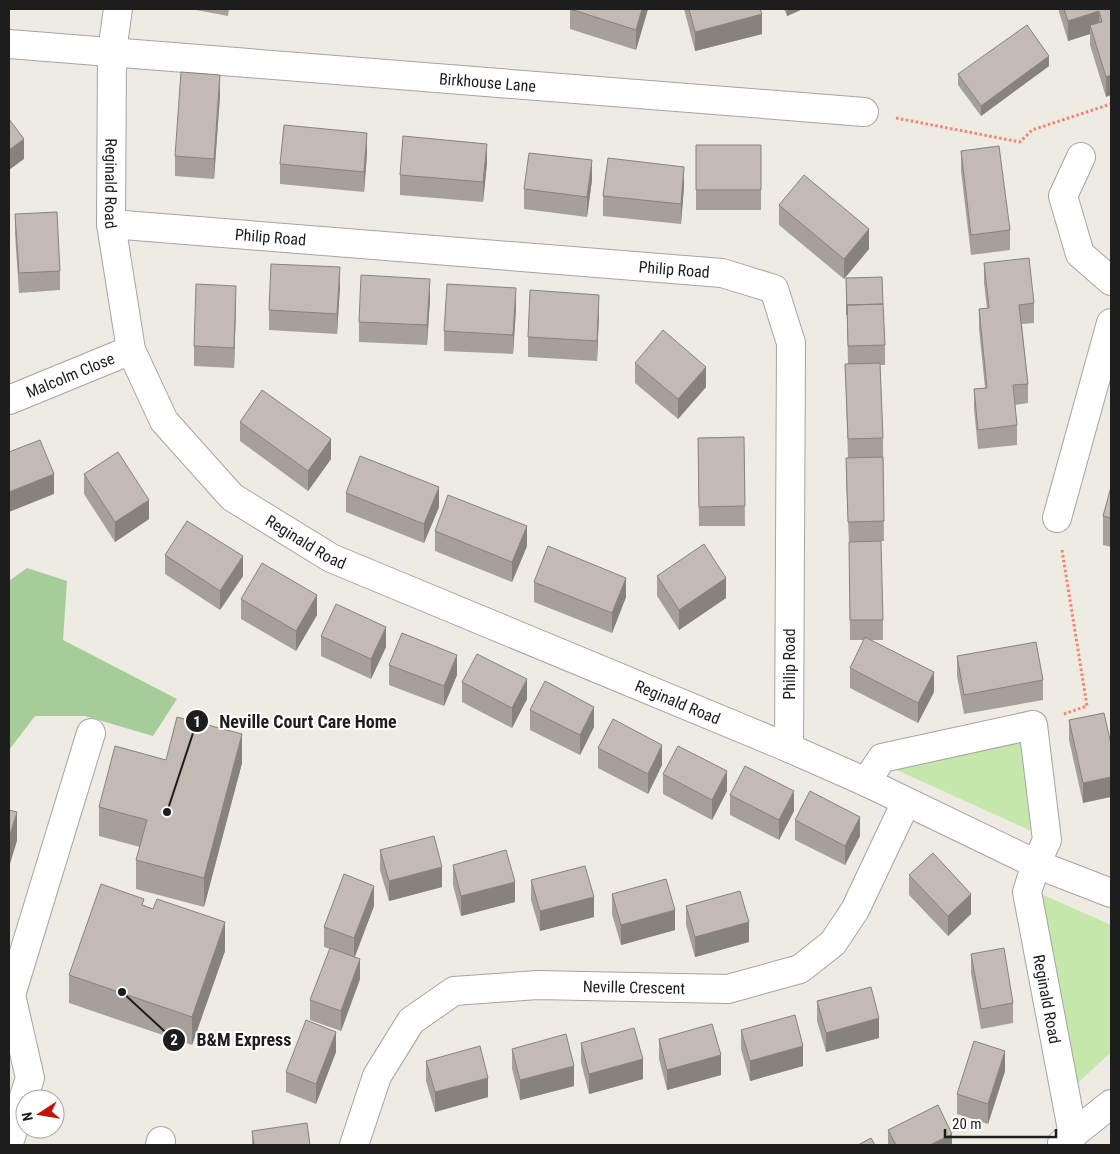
<svg xmlns="http://www.w3.org/2000/svg" width="1120" height="1154" viewBox="0 0 1120 1154" font-family="'Roboto Condensed',sans-serif">
	<style>
		.grass { fill: #c5e7ab }
		.forest { fill: #a5cc99 }
		.lines { fill: none; stroke-linecap: round; stroke-linejoin: round }
		.minor-casing { stroke: #a4a4a4; stroke-width: 30 }
		.path { stroke: #f5836e; stroke-width: 3; stroke-dasharray: 2.5 2.5; stroke-linecap: butt }
		.minor { stroke: #fff; stroke-width: 28 }
		.wall { fill: #a7a09a }
		.shaded-wall { fill: #88827d }
		.building { fill: #c2bab3; stroke: #88827d }
		.labels { text-anchor: middle; stroke-width: 4; stroke-linejoin: round; paint-order: stroke }
		.street-label { font-size: 16px; fill: #1d1d1d; stroke: #fff }
		.leader { fill: none; stroke: #1d1d1d; stroke-width: 2 }
		.callout-dot { fill: #1d1d1d; stroke: #fff; stroke-width: 2 }
		.mark-label { font-size: 15px; text-anchor: middle; font-weight: bold; fill: #fff }
		.callout-label { font-size: 18px; text-anchor: middle; font-weight: bold; fill: #1d1d1d; stroke: #fff; stroke-width: 4; stroke-linejoin: round; paint-order: stroke }
	</style>
	<rect width="100%" height="100%" fill="#eeebe3"/>
	<!-- grass -->
	<path class="grass" d="M1028,732L1038,834L890,767Z
		M1039,893L1111,925V1052L1078,1083Z"/>
	<!-- forest -->
	<path class="forest" d="M27,568L67,581L63,640L177,699L153,736L85,716H35L9,750V581Z"/>
	<g class="lines">
		<!-- minor casing -->
		<g class="minor-casing">
			<g id="minor">
				<path id="s1" d="M118,9L112,51L111,224L131,350L164,421L232,497L331,558L789,748L866,782L1036,864L1111,893"/>
				<path id="s2" d="M9,44L864,112"/>
				<path d="M1081,157L1063,196L1080,254L1111,281"/>
				<path id="s3" d="M111,224L722,273L774,289L791,343L789,748"/>
				<path id="s4" d="M9,400L131,350"/>
				<path d="M1057,518L1111,323"/>
				<path id="s5" d="M866,782L882,758L1033,725L1047,840L1036,864L1027,892L1073,1135"/>
				<path d="M9,1143L30,1078L11,995L91,733"/>
				<path d="M1062,1143L1111,1104"/>
				<path d="M160,1145L161,1141"/>
				<path id="s6" d="M354,1145L377,1076L411,1021L454,991L537,985L728,989L800,969L833,943L855,910L906,802"/>
			</g>
		</g>
		<!-- path -->
		<path class="path" d="M896,118L1020,142L1032,130L1111,104
			M1062,550L1087,706L1064,714"/>
		<!-- minor -->
		<use href="#minor" class="minor"/>
	</g>
	<!-- wall -->
	<path class="wall" d="M191,9H229L228,16Z
		M570,9H648L636,50L570,29Z
		M684,9H760L762,34L695,51Z
		M784,9H803L787,16Z
		M1059,9H1111L1106,97L1090,45V34L1068,41L1059,12Z
		M1049,66L981,116L958,85V74Z
		M220,95L214,179L175,176V156Z
		M696,145H761V210H696Z
		M961,151L1010,230V250L971,255L961,171Z
		M367,153L364,192L280,184V164Z
		M487,163L483,202L400,195V175Z
		M592,180L587,217L524,209V189Z
		M684,187L681,224L603,216V196Z
		M779,205L869,249L844,279L779,225Z
		M15,214L60,271V290L19,293L15,234Z
		M984,263L1034,303V323L1022,324L1028,384V403L1015,405L1017,425V445L978,449L974,409V389L985,388L979,329V309L987,308L984,283Z
		M846,278L883,304L885,345V365H880L883,438L884,541L855,542L883,620V640H870L934,692L918,723L850,688V668L864,640H850L849,542L846,478V458H848L845,364H848Z
		M340,287L337,334L269,330V310Z
		M430,299L427,345L359,342V322Z
		M236,306L234,368L194,366V346Z
		M516,308L513,354L444,351V331Z
		M599,314L597,361L528,357V337Z
		M635,363L706,387L678,419L635,383Z
		M240,422L331,459L308,491L240,441Z
		M744,437L745,526H699L698,438Z
		M84,474L149,519L115,542L84,494Z
		M1111,487V547L1103,545V516Z
		M346,493L439,507L424,543L346,512Z
		M435,531L527,546L512,582L435,551Z
		M165,555L243,576L220,610L165,574Z
		M657,576L726,598L679,630L657,596Z
		M534,582L626,597L612,633L534,602Z
		M241,599L317,615L296,651L241,619Z
		M321,636L386,647L371,679L321,656Z
		M957,656L1043,680V700L964,714L957,676Z
		M389,665L457,675L444,706L389,685Z
		M462,682L527,699L512,728L462,702Z
		M530,710L594,727L580,755L530,730Z
		M1104,713L1083,803L1069,740V720Z
		M598,748L662,765L648,794L598,768Z
		M166,760L242,763L204,907L136,889V860L140,847L99,836V807Z
		M663,774L727,791L712,820L663,794Z
		M730,795L794,811L779,840L730,815Z
		M795,820L860,836L845,865L795,840Z
		M380,850L442,887L389,901L380,870Z
		M453,865L515,902L461,916L453,885Z
		M909,875L971,914L948,936L909,895Z
		M531,880L594,917L540,931L531,900Z
		M612,894L675,930L621,945L612,914Z
		M144,905L225,951L192,1045L69,1003V975Z
		M374,906L355,957L360,979L341,1031L310,1020V1000L330,949L324,947V927Z
		M686,906L749,942L695,957L686,925Z
		M971,954L1013,1003V1023L981,1029L971,973Z
		M817,1001L879,1038L826,1052L817,1021Z
		M741,1030L803,1066L750,1081L741,1049Z
		M659,1039L721,1075L667,1090L659,1059Z
		M581,1043L643,1079L589,1094L581,1062Z
		M512,1049L574,1086L520,1100L512,1069Z
		M336,1052L316,1104L286,1092V1072Z
		M426,1061L488,1097L435,1112L426,1081Z
		M1005,1071L988,1124L957,1114V1094Z
		M888,1130L952,1145H888Z
		M252,1131L310,1145H252Z"/>
	<!-- shaded-wall -->
	<path class="shaded-wall" d="M642,9H648L636,50V30Z
		M787,9H803L787,16Z
		M1099,11V31L1090,25V34L1068,41V21Z
		M762,14V34L695,51V32Z
		M1049,56V66L981,116V106Z
		M220,75V95L214,179V159Z
		M1111,75V95L1106,97V77Z
		M367,133V153L364,192V172Z
		M24,139V159L9,170V150Z
		M487,144V163L483,202V182Z
		M592,160V180L587,217V197Z
		M684,167V187L681,224V204Z
		M869,229V249L844,279V259Z
		M340,267V287L337,334V314Z
		M430,279V299L427,345V325Z
		M236,286V306L234,368V348Z
		M516,288V308L513,354V335Z
		M599,295V314L597,361V341Z
		M706,367V387L678,419V399Z
		M331,439V459L308,491V471Z
		M54,474V494L9,512V492Z
		M439,487V507L424,543V524Z
		M149,500V519L115,542V522Z
		M527,526V546L512,582V562Z
		M243,556V576L220,610V591Z
		M626,578V597L612,633V613Z
		M726,578V598L679,630V610Z
		M317,595V615L296,651V631Z
		M386,627V647L371,679V659Z
		M457,655V675L444,706V686Z
		M934,672V692L918,723V703Z
		M527,679V699L512,728V708Z
		M594,707V727L580,755V735Z
		M242,734V763L204,907V878Z
		M662,745V765L648,794V774Z
		M727,771V791L712,820V800Z
		M1111,777V797L1083,803V783Z
		M794,791V811L779,840V820Z
		M17,812V841L9,867V838Z
		M860,817V836L845,865V846Z
		M442,867V887L389,901V881Z
		M515,882V902L461,916V896Z
		M374,886V906L354,958V938Z
		M971,894V914L948,936V916Z
		M594,897V917L540,931V911Z
		M675,910V930L621,945V925Z
		M225,922V951L192,1045V1017Z
		M749,922V942L695,957V937Z
		M360,959V979L341,1031V1011Z
		M879,1018V1038L826,1052V1033Z
		M336,1032V1052L316,1104V1084Z
		M803,1046V1066L750,1081V1061Z
		M1005,1051V1071L988,1124V1104Z
		M721,1055V1075L667,1090V1070Z
		M643,1059V1079L589,1094V1074Z
		M574,1066V1086L520,1100V1080Z
		M488,1078V1097L435,1112V1092Z
		M952,1134V1145H930Z"/>
	<!-- building -->
	<path class="building" d="M570,9H642L636,30Z
		M689,9H760L762,14L695,32Z
		M1064,9H1111V75L1106,77L1090,25L1102,22L1099,11L1068,21Z
		M1027,25L1049,56L981,106L958,74Z
		M181,72L220,75L214,159L175,156Z
		M9,119L24,139L9,150Z
		M284,125L367,133L364,172L280,164Z
		M403,136L487,144L483,182L400,175Z
		M696,145H761V190H696Z
		M999,146L1010,230L971,235L961,151Z
		M529,153L592,160L587,197L524,189Z
		M608,158L684,167L681,204L603,196Z
		M804,175L869,229L844,259L779,205Z
		M57,212L60,271L19,273L15,214Z
		M1029,258L1034,303L1019,305L1028,384L1013,385L1017,425L978,430L974,389L987,388L979,309L989,308L984,263Z
		M271,264L340,267L337,314L269,310Z
		M361,275L430,279L427,325L359,322Z
		M882,277L883,304L847,305V315L846,278Z
		M196,284L236,286L234,348L194,346Z
		M447,284L516,288L513,335L444,331Z
		M530,290L599,295L597,341L528,337Z
		M883,304L885,345L848,346L847,305Z
		M663,330L706,367L678,399L635,363Z
		M880,363L883,438L848,439L845,364Z
		M262,390L331,439L308,471L240,422Z
		M744,437L745,506L699,507L698,438Z
		M40,440L54,474L9,492V452Z
		M118,452L149,500L115,522L84,474Z
		M360,456L439,487L424,524L346,493Z
		M883,457L884,521L848,522L846,458Z
		M1111,487V518L1103,516Z
		M448,495L527,526L512,562L435,531Z
		M187,521L243,556L220,591L165,555Z
		M881,541L883,620H850L849,542Z
		M704,544L726,578L679,610L657,576Z
		M548,546L626,578L612,613L534,582Z
		M262,563L317,595L296,631L241,599Z
		M336,604L386,627L371,659L321,636Z
		M402,633L457,655L444,686L389,665Z
		M865,637L934,672L918,703L850,668Z
		M1036,642L1043,680L964,695L957,656Z
		M477,654L527,679L512,708L462,682Z
		M545,681L594,707L580,735L530,710Z
		M1104,713L1111,744V777L1083,783L1069,720Z
		M177,717L242,734L204,878L136,860L147,820L99,807L115,746L166,760Z
		M613,719L662,745L648,774L598,748Z
		M678,746L727,771L712,800L663,774Z
		M745,766L794,791L779,820L730,795Z
		M810,791L860,817L845,846L795,820Z
		M9,810L17,812L9,838Z
		M434,836L442,867L389,881L380,850Z
		M506,850L515,882L461,896L453,865Z
		M933,853L971,894L948,916L909,875Z
		M585,866L594,897L540,911L531,880Z
		M344,874L374,886L354,938L324,927Z
		M666,879L675,910L621,925L612,894Z
		M101,884L144,899L142,905L153,909L157,899L225,922L192,1017L69,975Z
		M740,891L749,922L695,937L686,906Z
		M330,948L360,959L341,1011L310,1000Z
		M1004,948L1013,1003L981,1009L971,954Z
		M871,987L879,1018L826,1033L817,1001Z
		M795,1015L803,1046L750,1061L741,1030Z
		M306,1020L336,1032L316,1084L286,1072Z
		M712,1024L721,1055L667,1070L659,1039Z
		M634,1028L643,1059L589,1074L581,1043Z
		M566,1034L574,1066L520,1080L512,1049Z
		M974,1041L1005,1051L988,1104L957,1094Z
		M480,1046L488,1078L435,1092L426,1061Z
		M938,1105L952,1134L930,1145H896L888,1130Z
		M307,1123L310,1145H254L252,1131Z
		M871,1138L875,1145H858Z"/>
	<g class="labels">
		<!-- street labels -->
		<g class="street-label">
			<text dy="6" stroke="none"><textPath href="#s2" startOffset="480">Birkhouse Lane</textPath></text>
			<text dy="6" stroke="none"><textPath href="#s1" startOffset="175">Reginald Road</textPath></text>
			<text dy="6" stroke="none"><textPath href="#s3" startOffset="160">Philip Road</textPath></text>
			<text dy="6" stroke="none"><textPath href="#s3" startOffset="565">Philip Road</textPath></text>
			<text dy="6" stroke="none"><textPath href="#s4" startOffset="66">Malcolm Close</textPath></text>
			<text dy="6" stroke="none"><textPath href="#s1" startOffset="610">Reginald Road</textPath></text>
			<text transform="translate(789 664) rotate(-90)" y="6">Philip Road</text>
			<text dy="6" stroke="none"><textPath href="#s1" startOffset="1015">Reginald Road</textPath></text>
			<text dy="6" stroke="none"><textPath href="#s6" startOffset="370">Neville Crescent</textPath></text>
			<text dy="6" stroke="none"><textPath href="#s5" startOffset="464">Reginald Road</textPath></text>
		</g>
	</g>
	<!-- callouts -->
	<path class="leader" d="M167 812L197 721M122 992L174 1040"/>
	<g class="callout-dot">
		<circle cx="167" cy="812" r="5"/>
		<circle cx="122" cy="992" r="5"/>
		<circle cx="197" cy="721" r="12"/>
		<circle cx="174" cy="1040" r="12"/>
	</g>
	<g class="mark-label">
		<text x="197" y="727">1</text>
		<text x="174" y="1045">2</text>
	</g>
	<g class="callout-label">
		<text x="308" y="728">Neville Court Care Home</text>
		<text x="244" y="1046">B&amp;M Express</text>
	</g>
	<!-- border -->
	<rect width="1120" height="1154" fill="none" stroke="#1d1d1d" stroke-width="20"/>
	<!-- north arrow -->
	<g transform="translate(40 1114) rotate(258)"><circle r="24" fill="#ffffff" stroke="#a5a5a5"/>
	<path d="M0-4L9 19L0 12L-9 19Z" fill="#c41207"/>
	<text y="-8" font-size="14" font-weight="bold" text-anchor="middle" fill="#1d1d1d">N</text>
	</g>
	<!-- scale -->
	<path d="M945 1129v8h111v-8" fill="none" stroke="#1d1d1d" stroke-width="2.5"/>
	<text x="952" y="1129" font-size="15" fill="#1d1d1d" stroke="#ffffff" stroke-width="4" paint-order="stroke">20 m</text>
</svg>
